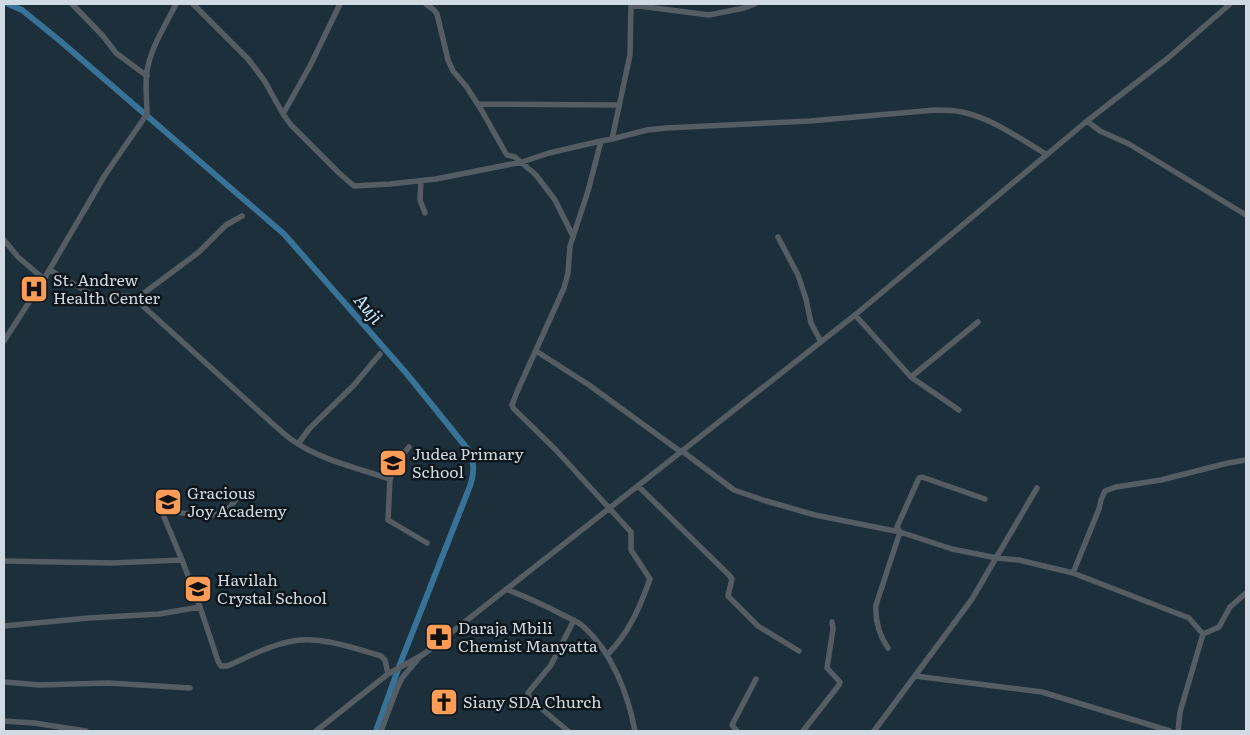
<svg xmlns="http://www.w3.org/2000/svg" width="1250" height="735" viewBox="0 0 1250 735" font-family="Literata,serif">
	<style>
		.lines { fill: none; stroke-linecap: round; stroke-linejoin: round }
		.canal { stroke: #387297; stroke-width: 6 }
		.minor { stroke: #555d64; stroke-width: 5.5 }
		.labels { text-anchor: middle; stroke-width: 5; stroke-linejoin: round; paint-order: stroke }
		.poi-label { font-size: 16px; fill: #cfdae2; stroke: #0e161b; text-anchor: start }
		.water-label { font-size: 18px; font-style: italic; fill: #c7e7fe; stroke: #0e161b }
	</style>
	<rect width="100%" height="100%" fill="#1c2f3b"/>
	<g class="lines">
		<!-- canal -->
		<path class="canal" d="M8,4L22,10L59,40L284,234L407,374L470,452C475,464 474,474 470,486L400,664L376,731"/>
		<!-- minor -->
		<path class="minor" d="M72,4L103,36L116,53L147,76
			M193,4L248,59L264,80L283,114L291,125L339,173L354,186L390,184L436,179L522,162L549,153L601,141
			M426,4L434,10L437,14L448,60L453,71L466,86L482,111L505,152L507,155L515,157L536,175L555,200L573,236
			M631,5L709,15L744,8L755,4
			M478,104L619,105
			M283,114L310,66L340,4
			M1087,121L1100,131L1129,144L1246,215
			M612,139L647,130L666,128L810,121L935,110C944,110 953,110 962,112C992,118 1020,139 1046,154
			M421,181L420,200L425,213
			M778,237L798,275L806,299L811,323L821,342
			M4,240L18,257L44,279
			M50,270L103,301C114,301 121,293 133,297L274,425C280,430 285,435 292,440C320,460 358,468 390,479L400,458L409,447
			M136,299L199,252L226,225L242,216
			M855,315L911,377L959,410
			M4,341L44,279L105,175L147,114C147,98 144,82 148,66C153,44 166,24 176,4
			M536,351L589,385L681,452
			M911,377L978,322
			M298,444L309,429L354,385L380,354
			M682,451L734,490L766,501L815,515L900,532L952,549L997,558L1019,560L1073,573L1189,618L1203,634L1219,627L1230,607L1246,593
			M390,479L388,520L427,543
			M638,486L729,575L732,579L728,596L758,626L799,651
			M182,560L164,517L165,512L168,511C185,513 208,519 224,512C231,508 235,500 240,494
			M4,561L112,563L182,560L200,607L218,661L221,666H227C248,657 270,645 293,641C321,636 354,648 381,656L385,660L388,674
			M1073,573L1099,509L1101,500L1105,491L1116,487L1161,480L1228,463L1246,460
			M506,589C526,597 544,605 563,615C569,618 577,621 583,626C612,652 628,694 635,731
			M4,626L89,618L159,614L200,607
			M888,648C879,635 875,620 876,605L900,532L897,527L919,478L922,477L985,499
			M607,655C629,633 640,607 650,579L631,550V532L555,449L514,409L512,405L517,392L564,288L568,273L570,246L588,191L601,141L612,139L630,55L631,4
			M915,676L1042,692L1170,731
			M4,682L40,685L108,683L190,688
			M4,721L34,723L86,731
			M316,731L388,674L424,654L855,315L1087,121L1168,58L1230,4
			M381,731L398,686L402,678L418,659
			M568,731L530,699L528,693L551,665L574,620
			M737,731L732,725L756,679
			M803,731L839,685L840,682L827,668L833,629L832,622
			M874,731L972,599L1037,488
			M1178,731L1180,712L1203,634"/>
	</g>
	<!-- icons -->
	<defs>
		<g id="hospital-square" transform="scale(1.4375)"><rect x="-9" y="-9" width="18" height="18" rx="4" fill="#fd9c56" stroke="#0e161b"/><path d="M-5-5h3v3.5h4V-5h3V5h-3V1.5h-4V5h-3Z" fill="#111"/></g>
		<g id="school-square" transform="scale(1.4375)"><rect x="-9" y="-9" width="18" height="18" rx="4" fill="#fd9c56" stroke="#0e161b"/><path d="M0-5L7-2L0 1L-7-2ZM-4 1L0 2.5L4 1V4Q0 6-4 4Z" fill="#111"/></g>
		<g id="pharmacy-square" transform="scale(1.4375)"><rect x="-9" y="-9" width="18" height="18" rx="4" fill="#fd9c56" stroke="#0e161b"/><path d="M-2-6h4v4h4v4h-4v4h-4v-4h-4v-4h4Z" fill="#111"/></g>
		<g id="church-square" transform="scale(1.4375)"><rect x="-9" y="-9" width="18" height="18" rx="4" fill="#fd9c56" stroke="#0e161b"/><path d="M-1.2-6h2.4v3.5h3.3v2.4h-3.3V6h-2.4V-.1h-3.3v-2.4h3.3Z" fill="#111"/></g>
	</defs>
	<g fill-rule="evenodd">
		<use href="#hospital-square" x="34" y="289"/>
		<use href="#school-square" x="393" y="463"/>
		<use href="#school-square" x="168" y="502"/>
		<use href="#school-square" x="198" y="589"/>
		<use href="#pharmacy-square" x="439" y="637"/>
		<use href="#church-square" x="444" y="702"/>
	</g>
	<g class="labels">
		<!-- poi labels -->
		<g class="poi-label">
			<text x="53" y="286">St. Andrew<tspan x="53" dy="18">Health Center</tspan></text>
			<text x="412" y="460">Judea Primary<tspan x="412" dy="18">School</tspan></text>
			<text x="187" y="499">Gracious<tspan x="187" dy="18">Joy Academy</tspan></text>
			<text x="217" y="586">Havilah<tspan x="217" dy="18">Crystal School</tspan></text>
			<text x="458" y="634">Daraja Mbili<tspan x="458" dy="18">Chemist Manyatta</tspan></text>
			<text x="463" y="708">Siany SDA Church</text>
		</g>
		<!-- water labels -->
		<g class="water-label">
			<text transform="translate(368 309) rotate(50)" y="6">Auji</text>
		</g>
	</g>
	<!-- border -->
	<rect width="1250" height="735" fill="none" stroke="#cfdae2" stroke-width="10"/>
</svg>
